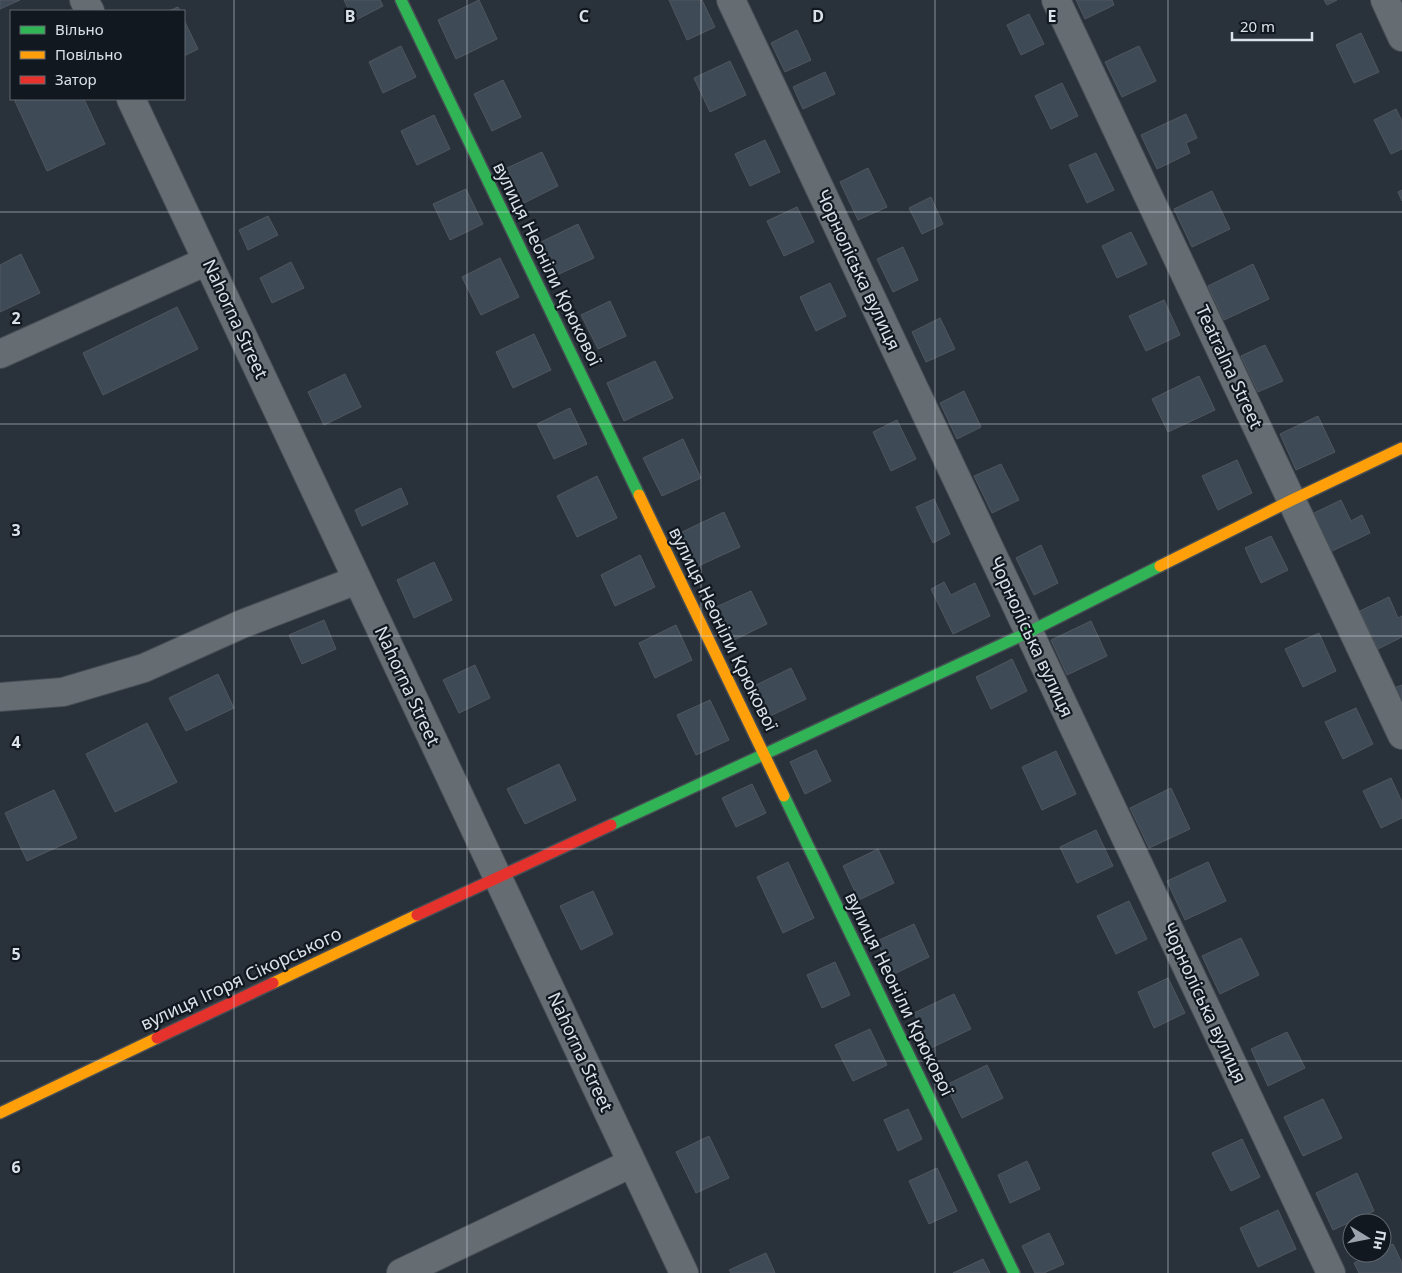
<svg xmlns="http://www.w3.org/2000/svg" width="1402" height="1273" viewBox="0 0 1402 1273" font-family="'Noto Sans',sans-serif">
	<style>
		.building { fill: #3e4a56; stroke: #50565e }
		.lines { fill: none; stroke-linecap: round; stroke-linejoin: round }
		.street-casing { stroke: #464d54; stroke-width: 30 }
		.fast-casing { stroke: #464d54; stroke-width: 14 }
		.slow-casing { stroke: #464d54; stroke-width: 14 }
		.jam-casing { stroke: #464d54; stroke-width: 14 }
		.street { stroke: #656c72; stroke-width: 28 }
		.fast { stroke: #30b455; stroke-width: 11 }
		.slow { stroke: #ff9f0a; stroke-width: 11 }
		.jam { stroke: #e5322d; stroke-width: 11 }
		.grid { fill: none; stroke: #d9e1eb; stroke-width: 1; stroke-opacity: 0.55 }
		.labels { text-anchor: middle; stroke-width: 4.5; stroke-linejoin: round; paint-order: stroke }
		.street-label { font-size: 18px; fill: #d9e1eb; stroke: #12181f }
		.grid-label { font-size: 16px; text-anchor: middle; font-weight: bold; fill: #d9e1eb; stroke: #12181f; stroke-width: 4.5; stroke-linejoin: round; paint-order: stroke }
	</style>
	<rect width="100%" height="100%" fill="#29313a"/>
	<!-- building -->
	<path class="building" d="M0,0H20L0,9Z
		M344,0H380L383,6L354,21Z
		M479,0L497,39L456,59L438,20Z
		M669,0H702L715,27L687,40Z
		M1076,0H1112L1114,5L1085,19Z
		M1324,0H1337L1327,5Z
		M178,7L180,11H168Z
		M1029,14L1044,44L1021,55L1007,25Z
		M184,20L198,49L184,56Z
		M797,30L811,60L785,72L771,43Z
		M1361,33L1379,72L1354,83L1336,45Z
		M401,46L416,77L383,93L369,62Z
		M1139,46L1156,81L1122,97L1105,62Z
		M730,61L746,95L710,112L694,78Z
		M825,72L835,94L803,109L793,87Z
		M503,80L521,117L492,131L474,94Z
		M1062,83L1078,116L1051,129L1035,96Z
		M14,99H84L105,144L47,171Z
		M1396,109L1402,121V149L1391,154L1374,120Z
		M1186,114L1197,138L1186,143L1190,153L1157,169L1141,135Z
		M434,115L450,149L417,165L401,131Z
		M765,140L780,172L750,186L735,154Z
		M542,152L558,186L524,203L507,168Z
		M1096,153L1114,190L1087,203L1069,165Z
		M868,168L887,207L858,220L840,182Z
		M466,189L483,224L450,240L433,204Z
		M1402,190V201L1398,192Z
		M1212,191L1230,229L1192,247L1174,209Z
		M931,197L943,224L922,234L909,208Z
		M797,207L814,242L784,256L767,221Z
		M268,216L278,235L248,250L239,230Z
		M578,224L594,258L557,275L541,242Z
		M1131,232L1147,264L1117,278L1102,246Z
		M903,247L918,280L893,292L877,259Z
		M21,254L40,293L0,312V265Z
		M500,258L519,297L481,315L462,277Z
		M291,262L304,288L272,303L260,278Z
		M1253,264L1269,299L1224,320L1208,286Z
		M830,283L846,316L816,331L800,297Z
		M1164,300L1180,335L1146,351L1129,316Z
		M610,301L626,336L598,349L581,315Z
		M177,307L198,349L103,395L83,353Z
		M940,318L955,349L926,362L912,332Z
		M534,334L551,370L513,388L496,352Z
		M1265,345L1283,381L1258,392L1241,356Z
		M655,361L673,398L624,421L607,383Z
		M345,374L361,407L324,425L308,392Z
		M1199,376L1215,410L1168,432L1152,399Z
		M964,391L981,427L957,439L940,403Z
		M570,408L587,444L554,459L537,424Z
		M1318,416L1335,452L1296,470L1280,434Z
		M897,420L916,459L891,471L873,432Z
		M683,439L701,478L662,496L643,458Z
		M1237,460L1252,493L1218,510L1202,476Z
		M1001,464L1019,500L992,513L974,476Z
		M597,476L617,518L577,537L557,496Z
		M401,488L408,504L362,526L355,510Z
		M934,499L950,534L933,543L916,507Z
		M1341,500L1351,521L1362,515L1370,533L1330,552L1312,514Z
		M724,512L740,547L696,567L680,533Z
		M1271,536L1288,570L1261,583L1245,548Z
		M1041,545L1058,583L1034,595L1016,558Z
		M640,555L655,587L615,606L601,575Z
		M434,562L452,600L414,618L397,580Z
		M944,582L951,595L975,583L990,616L953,634L931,589Z
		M751,591L767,624L732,641L716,607Z
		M1389,597L1398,618L1402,616V637L1378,649L1360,611Z
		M324,620L336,649L302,664L289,635Z
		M1091,621L1107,656L1067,675L1051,640Z
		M676,625L692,660L655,678L639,643Z
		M1319,633L1336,671L1303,687L1285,649Z
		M1012,659L1027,691L991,709L976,677Z
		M475,665L490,698L459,713L443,680Z
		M791,668L806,699L768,717L754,686Z
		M218,674L234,708L186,731L169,698Z
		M1402,685V705L1394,688Z
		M710,700L729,740L696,755L677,715Z
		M1356,708L1373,744L1343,759L1325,722Z
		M147,723L177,782L115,812L86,754Z
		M816,750L831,781L805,794L790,762Z
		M1056,751L1076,794L1042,810L1022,767Z
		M559,764L576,800L525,824L507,789Z
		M1391,778L1402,802V818L1381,828L1363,791Z
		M752,784L766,813L736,827L722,798Z
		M1171,788L1190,829L1149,848L1130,808Z
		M54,790L77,838L27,861L5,813Z
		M1096,830L1113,866L1077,883L1060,847Z
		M878,849L894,883L859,900L843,866Z
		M788,862L814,918L783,933L757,877Z
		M1208,862L1226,901L1185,920L1167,881Z
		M593,891L613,934L581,950L560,906Z
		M1129,901L1147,939L1116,954L1097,916Z
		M914,924L929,957L892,975L877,941Z
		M1241,938L1259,975L1220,994L1202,956Z
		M835,962L850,995L822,1008L807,975Z
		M1168,978L1185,1013L1154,1028L1138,992Z
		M954,994L971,1029L931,1048L914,1013Z
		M870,1029L887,1065L853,1081L835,1045Z
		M1287,1032L1305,1068L1268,1086L1251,1049Z
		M987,1065L1003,1098L962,1118L946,1085Z
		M1323,1099L1342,1138L1303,1156L1284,1117Z
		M908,1109L922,1139L898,1151L884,1120Z
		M709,1136L729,1178L696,1193L676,1152Z
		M1242,1139L1260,1177L1231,1191L1212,1153Z
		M1027,1161L1040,1189L1010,1203L998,1175Z
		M937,1168L957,1211L929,1224L909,1181Z
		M1357,1173L1374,1211L1333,1230L1316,1193Z
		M1278,1210L1296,1249L1258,1267L1240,1228Z
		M1049,1233L1064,1264L1044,1273H1035L1022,1246Z
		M1393,1244L1402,1263V1273H1359L1354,1263L1374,1253H1382V1249Z
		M766,1253L775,1273H731L729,1270Z
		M983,1259L990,1273H953Z"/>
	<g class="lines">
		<!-- street casing -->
		<g class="street-casing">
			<path id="street" d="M84,0L90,11
				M731,0L1331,1273
				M1056,0L1402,735
				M1385,0L1402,37
				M131,99L684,1273
				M0,354L207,261
				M0,697L63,692L144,668L242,624L357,580
				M401,1273L632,1163"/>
		</g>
		<!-- fast casing -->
		<g class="fast-casing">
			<path id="fast" d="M401,0L639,495
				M784,796L1014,1273
				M611,825L1029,632L1160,566"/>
		</g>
		<!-- slow casing -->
		<g class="slow-casing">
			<path id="slow" d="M639,495L784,796
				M1160,566L1292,500L1402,448
				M273,983L417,915
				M0,1113L157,1038"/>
		</g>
		<!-- jam casing -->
		<g class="jam-casing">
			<path id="jam" d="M417,915L611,825
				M157,1038L273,983"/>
		</g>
		<!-- street -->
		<use href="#street" class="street"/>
		<!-- fast -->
		<use href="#fast" class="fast"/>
		<!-- slow -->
		<use href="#slow" class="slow"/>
		<!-- jam -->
		<use href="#jam" class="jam"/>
	</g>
	<!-- grid -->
	<path class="grid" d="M234,0V1273M467,0V1273M701,0V1273M935,0V1273M1168,0V1273M0,212H1402M0,424H1402M0,636H1402M0,849H1402M0,1061H1402"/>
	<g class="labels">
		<!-- street labels -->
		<g class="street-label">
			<text transform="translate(547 264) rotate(64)" y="6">вулиця Неоніли Крюкової</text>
			<text transform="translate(858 270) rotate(65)" y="6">Чорноліська вулиця</text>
			<text transform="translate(235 319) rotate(65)" y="6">Nahorna Street</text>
			<text transform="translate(1229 367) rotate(65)" y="6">Teatralna Street</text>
			<text transform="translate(723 629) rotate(64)" y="6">вулиця Неоніли Крюкової</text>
			<text transform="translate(1031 637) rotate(65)" y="6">Чорноліська вулиця</text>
			<text transform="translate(407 686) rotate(65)" y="6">Nahorna Street</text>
			<text transform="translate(241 979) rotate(-25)" y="6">вулиця Ігоря Сікорського</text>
			<text transform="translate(899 994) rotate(64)" y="6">вулиця Неоніли Крюкової</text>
			<text transform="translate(1204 1003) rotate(65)" y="6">Чорноліська вулиця</text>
			<text transform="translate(580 1052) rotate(65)" y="6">Nahorna Street</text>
		</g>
	</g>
	<g class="grid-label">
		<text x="350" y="22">B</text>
		<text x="584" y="22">C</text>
		<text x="818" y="22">D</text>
		<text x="1052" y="22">E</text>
		<text x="16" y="324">2</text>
		<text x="16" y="536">3</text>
		<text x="16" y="748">4</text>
		<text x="16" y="960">5</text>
		<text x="16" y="1173">6</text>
	</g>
	<!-- legend -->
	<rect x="10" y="10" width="175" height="90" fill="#12181f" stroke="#626871"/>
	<rect x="20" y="26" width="25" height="8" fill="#30b455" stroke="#626871"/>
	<text x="55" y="35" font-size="15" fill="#d9e1eb">Вільно</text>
	<rect x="20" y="51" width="25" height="8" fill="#ff9f0a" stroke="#626871"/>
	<text x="55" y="60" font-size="15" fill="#d9e1eb">Повільно</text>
	<rect x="20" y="76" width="25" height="8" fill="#e5322d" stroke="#626871"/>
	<text x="55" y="85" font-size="15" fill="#d9e1eb">Затор</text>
	<!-- north arrow -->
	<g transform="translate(1367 1238) rotate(100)"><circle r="24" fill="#12181f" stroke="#626871"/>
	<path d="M0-4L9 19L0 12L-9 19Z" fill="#9ba3ad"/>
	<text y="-8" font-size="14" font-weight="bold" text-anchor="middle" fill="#d9e1eb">Пн</text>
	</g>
	<!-- scale -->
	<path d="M1232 32v8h80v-8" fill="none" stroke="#d9e1eb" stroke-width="2.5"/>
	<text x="1240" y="32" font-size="15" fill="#d9e1eb" stroke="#12181f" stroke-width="4" paint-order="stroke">20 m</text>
</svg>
